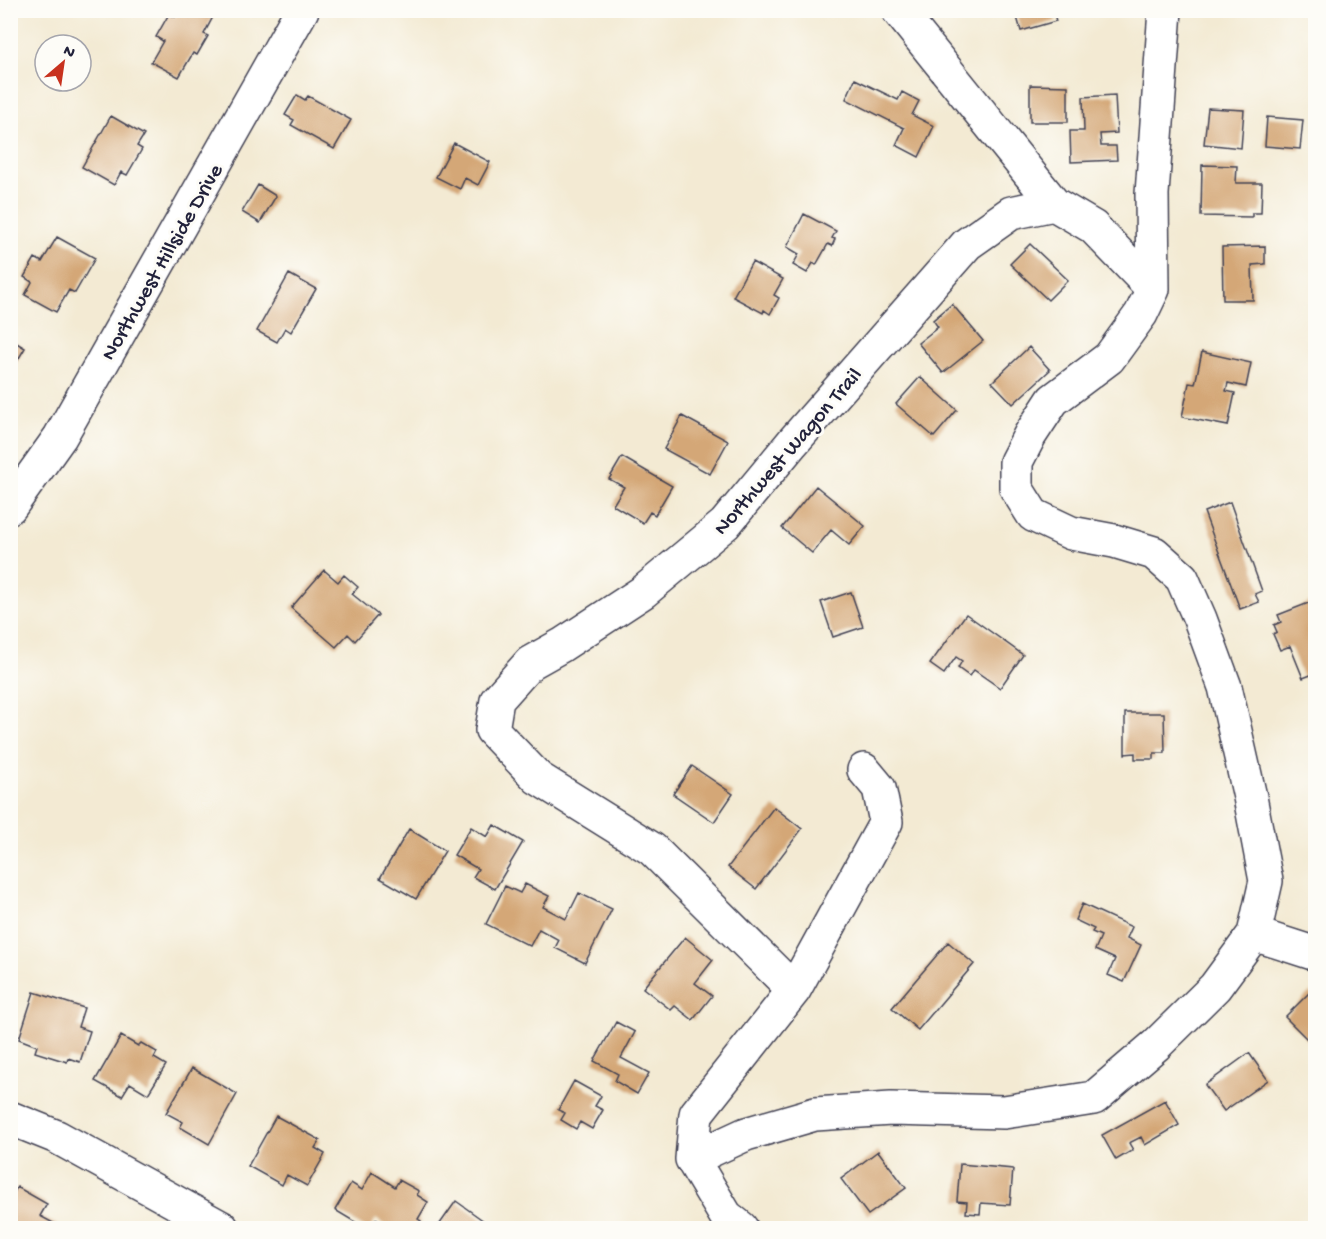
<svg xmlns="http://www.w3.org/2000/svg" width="1326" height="1239" viewBox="0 0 1326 1239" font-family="'Gochi Hand',sans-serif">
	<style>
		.building { fill: #d4a777 }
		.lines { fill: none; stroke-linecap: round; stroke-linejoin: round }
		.minor-casing { stroke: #414052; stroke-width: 36 }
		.minor { stroke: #fff; stroke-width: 33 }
		.labels { text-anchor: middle; stroke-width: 6; stroke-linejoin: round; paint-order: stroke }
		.street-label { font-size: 22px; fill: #22223b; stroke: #fdfcf7 }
	</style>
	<rect width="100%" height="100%" fill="#fdfcf7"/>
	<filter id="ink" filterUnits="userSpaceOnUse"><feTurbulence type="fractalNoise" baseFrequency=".0167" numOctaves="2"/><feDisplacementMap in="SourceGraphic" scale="12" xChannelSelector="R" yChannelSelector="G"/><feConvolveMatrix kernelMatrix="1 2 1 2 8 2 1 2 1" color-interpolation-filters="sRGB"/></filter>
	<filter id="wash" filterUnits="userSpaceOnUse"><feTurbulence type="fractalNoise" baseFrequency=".008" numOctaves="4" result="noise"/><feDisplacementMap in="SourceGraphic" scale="24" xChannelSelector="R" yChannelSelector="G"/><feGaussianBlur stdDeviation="1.35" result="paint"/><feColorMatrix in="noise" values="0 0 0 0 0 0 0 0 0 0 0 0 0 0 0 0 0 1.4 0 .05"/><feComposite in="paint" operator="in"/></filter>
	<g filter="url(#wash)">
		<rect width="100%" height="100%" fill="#f3ead3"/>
		<g id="blocks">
			<!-- building -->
			<path class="building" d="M179,10H210L215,13L204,34L208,36L197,55L193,53L179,77L151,62L163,41L156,37L169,14L175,17Z
				M1015,10H1053L1056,21L1021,31Z
				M855,79L898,100L902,92L919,101L912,115L934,126L919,157L896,145L904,128L846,99Z
				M1030,85L1068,86V122H1030Z
				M297,95L305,100L308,96L351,120L334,149L291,125L294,120L285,115Z
				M1115,95L1117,133L1100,134L1101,146H1116L1117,160L1071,162L1070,131H1084L1083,97Z
				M1208,108L1244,110L1241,148L1204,144Z
				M111,116L144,135L137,146L142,149L127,175L121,172L114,185L82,167Z
				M1267,117L1303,120L1300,149L1265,146Z
				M454,143L490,162L478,185L465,178L460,189L436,177Z
				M1202,165L1237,166L1236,183H1262L1261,213H1252V217L1201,216Z
				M258,185L276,196L260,223L242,212Z
				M804,214L836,231L832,238L835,239L832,246L828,244L816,265L813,263L807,273L793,265L799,254L787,247Z
				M57,237L95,258L75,293L69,290L56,312L25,295L32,282L24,277L35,258L42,262Z
				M1030,244L1068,280L1048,300L1010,264Z
				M1265,246V264L1252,265L1253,300H1223L1222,247Z
				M752,262L783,279L774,295L779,298L770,314L764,310L763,313L733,297Z
				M289,274L316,289L291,332L285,328L277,342L257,331Z
				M952,304L983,341L943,373L918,343L938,327L933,320Z
				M10,339L25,348L10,373Z
				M1029,347L1050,370L1013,404L992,382Z
				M1202,352L1251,363L1246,387L1228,383L1226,391L1235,393L1228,426L1182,417L1189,383L1195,384Z
				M920,377L957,410L934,437L896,404Z
				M682,416L728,441L710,474L664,449Z
				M622,457L672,486L655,515L650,512L643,523L613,505L624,487L609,479Z
				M816,486L865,526L849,545L831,530L812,553L782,528Z
				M1230,502L1262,591L1255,594L1259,602L1240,609L1204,512Z
				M324,570L338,582L344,575L358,587L352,594L378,615L355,641L348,634L336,647L291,608Z
				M851,592L863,627L833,637L821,602Z
				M1316,600V638L1311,640L1316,650V673L1303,678L1290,646L1280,650L1273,634L1277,632L1274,625L1281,622L1278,615Z
				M966,614L1023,655L1000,688L974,670L969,676L958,668L962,661L956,657L944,674L930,664Z
				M1125,713H1164L1165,753H1154V759H1135V753L1125,754Z
				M692,766L733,794L714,822L673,794Z
				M774,807L802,829L756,889L728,867Z
				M494,825L523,842L495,889L473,877L478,869L454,855L471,827L487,837Z
				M409,829L445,851L416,899L380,878Z
				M525,884L549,896L543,907L566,919L579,893L612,909L585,963L555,948L559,940L539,929L530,946L486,924L505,886L520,893Z
				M1082,904L1132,927L1127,938L1141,945L1124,982L1108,975L1115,959L1095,950L1101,936L1092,932L1094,929L1075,920Z
				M685,937L713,960L695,983L712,996L693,1020L675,1006L671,1010L643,988Z
				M948,942L974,964L918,1030L892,1008Z
				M34,992L84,1008L78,1027L90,1031L80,1062L68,1058L67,1062L35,1052L37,1046L19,1039Z
				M1310,992L1316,998V1048L1285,1017Z
				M616,1022L635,1032L621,1058L649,1073L637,1094L615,1081L618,1074L594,1061Z
				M121,1036L138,1046L141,1043L157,1052L154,1058L166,1065L148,1094L130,1083L122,1096L95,1081Z
				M1249,1053L1268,1080L1224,1111L1205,1085Z
				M192,1068L237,1094L209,1144L180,1127L183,1122L166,1113Z
				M574,1081L601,1096L595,1106L603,1110L592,1129L580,1122L576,1129L561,1120L565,1113L558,1110Z
				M1165,1100L1179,1125L1145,1145L1141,1137L1129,1143L1133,1150L1116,1160L1102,1135Z
				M276,1116L320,1140L315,1148L325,1154L307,1186L287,1175L282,1185L248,1166Z
				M878,1151L906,1188L868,1215L841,1179Z
				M960,1164L1013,1169L1010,1205L981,1203L980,1214L966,1213L967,1202L957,1201Z
				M372,1172L395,1187L399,1180L419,1191L417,1195L428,1202L418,1219L421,1221L417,1228H389L376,1219L370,1228H365L335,1210L351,1183L362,1190Z
				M17,1187L47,1204L40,1216L57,1225L55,1228H10V1200Z
				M456,1201L491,1226L494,1222L503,1228H437Z"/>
		</g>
	</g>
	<g filter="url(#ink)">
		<use href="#blocks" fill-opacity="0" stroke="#414052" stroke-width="1.5"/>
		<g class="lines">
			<!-- minor casing -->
			<g class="minor-casing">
				<path id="minor" d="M898,10L1054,204L1093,227L1153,289
					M10,507L60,437L302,10
					M1254,934L1316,954
					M794,990L886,822L879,788L864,770
					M10,1118L57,1137L222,1228
					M692,1159L746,1134L815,1114L891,1109L1004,1112L1094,1098L1156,1045L1215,987L1254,934L1266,881L1250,797L1225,687L1200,619L1182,578L1154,553L1114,541L1071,533L1033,515L1016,488V462L1030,435L1053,400L1109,358L1141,314L1153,289L1152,194L1165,10
					M692,1159L696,1114L794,990L652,849L538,778L492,730L497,700L530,663L562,645L643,592L725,524L792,443L967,244L1011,213L1054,204
					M692,1159L726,1216L741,1228"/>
			</g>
			<!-- minor -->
			<use href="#minor" class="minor"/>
		</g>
	</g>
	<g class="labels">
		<!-- street labels -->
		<g class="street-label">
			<text transform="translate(160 261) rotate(-60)" y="8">Northwest Hillside Drive</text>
			<text transform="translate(786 450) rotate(-49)" y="8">Northwest Wagon Trail</text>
		</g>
	</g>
	<!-- margin -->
	<rect width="1326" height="1239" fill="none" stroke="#fdfcf7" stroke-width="36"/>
	<!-- north arrow -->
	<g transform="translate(63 63) rotate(29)"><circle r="28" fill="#fdfcf7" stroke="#a5a5ac" stroke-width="1.5"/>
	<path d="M0-4.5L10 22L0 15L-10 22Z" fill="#c8321e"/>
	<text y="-9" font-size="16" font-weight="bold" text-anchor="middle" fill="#22223b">N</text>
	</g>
</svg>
